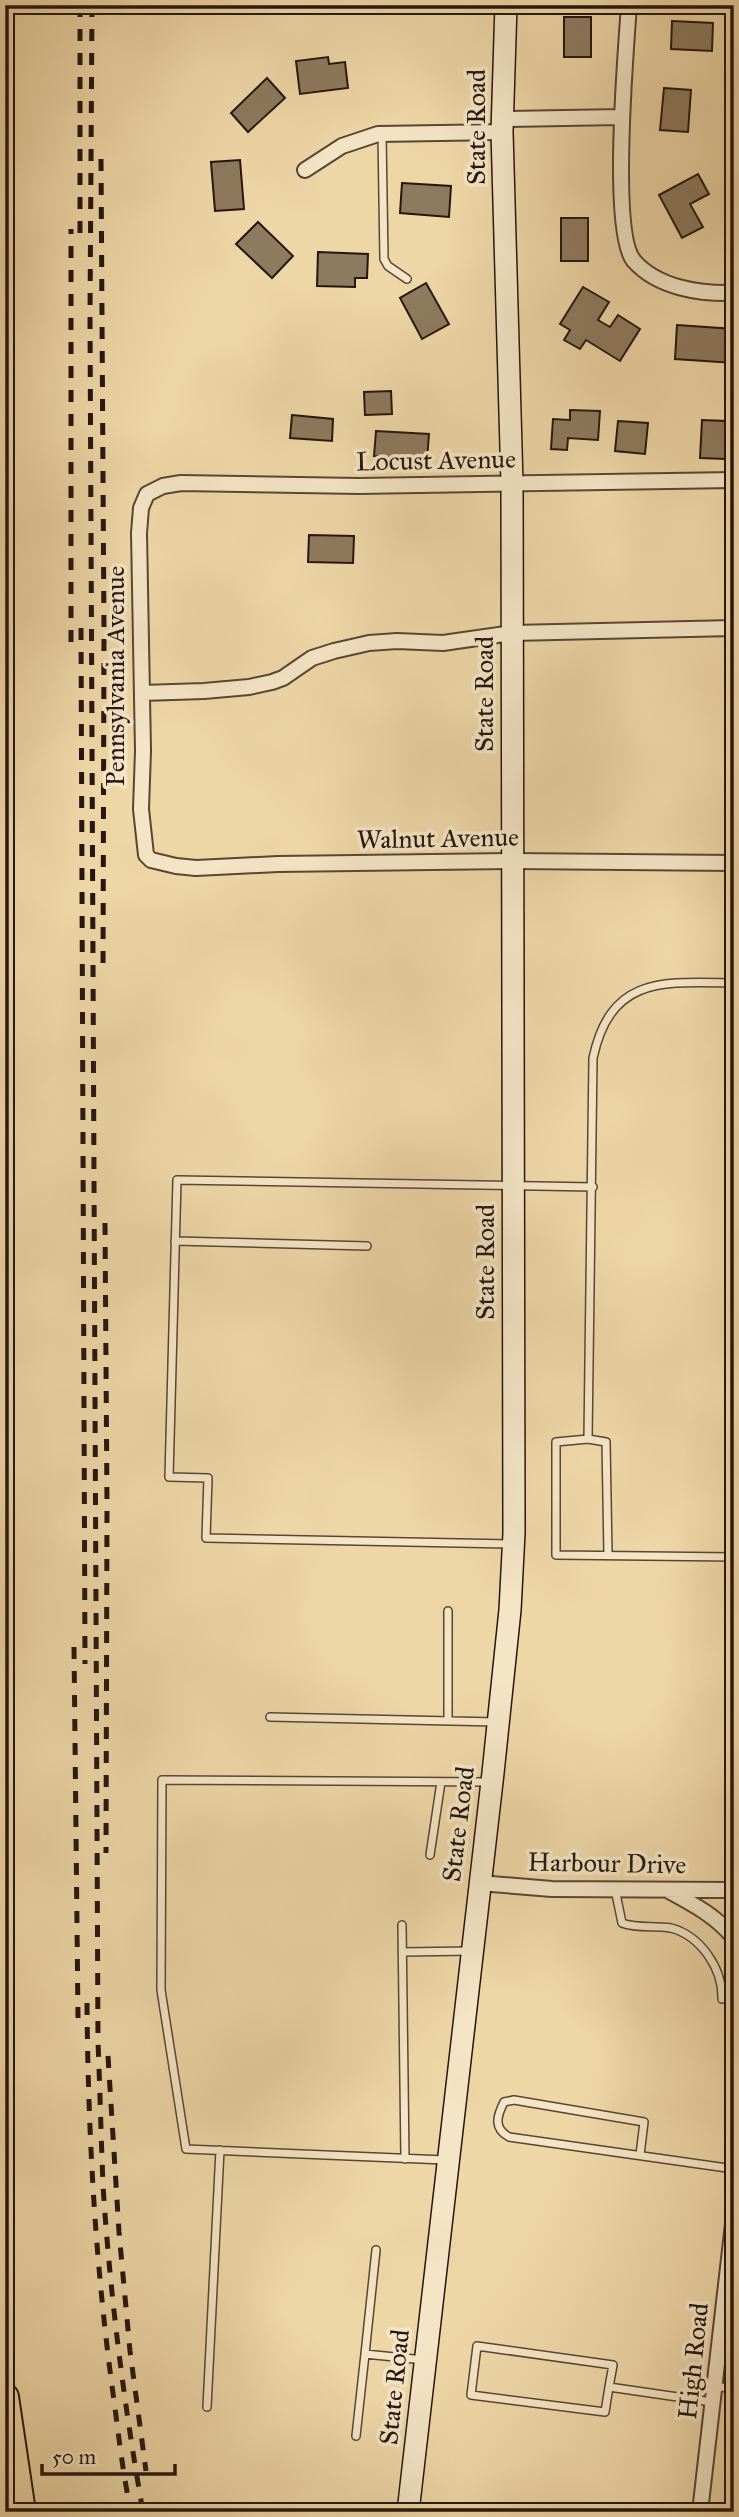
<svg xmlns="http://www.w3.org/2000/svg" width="739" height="2517" viewBox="0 0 739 2517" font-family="'IM FELL Great Primer',serif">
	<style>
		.building { fill: #8e7a5e; stroke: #26150f; stroke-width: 2 }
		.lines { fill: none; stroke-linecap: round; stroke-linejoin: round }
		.service-casing { stroke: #584635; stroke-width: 10 }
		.minor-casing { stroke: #584635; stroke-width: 18 }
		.secondary-casing { stroke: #26150f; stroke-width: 24 }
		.motorway-casing { stroke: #26150f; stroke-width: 30 }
		.service { stroke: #f4e5c6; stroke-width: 7 }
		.minor { stroke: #f4e5c6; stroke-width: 14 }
		.secondary { stroke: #f4e5c6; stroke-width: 21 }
		.motorway { stroke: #eed7a7; stroke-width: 26 }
		.rail { stroke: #26150f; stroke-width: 5; stroke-dasharray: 12 12; stroke-linecap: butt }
		.labels { text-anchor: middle; stroke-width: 7; stroke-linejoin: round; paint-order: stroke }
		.street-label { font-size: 26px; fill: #26150f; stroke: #f4e5c6 }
	</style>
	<rect width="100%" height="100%" fill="#eed7a7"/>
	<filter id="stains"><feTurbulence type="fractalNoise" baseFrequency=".00286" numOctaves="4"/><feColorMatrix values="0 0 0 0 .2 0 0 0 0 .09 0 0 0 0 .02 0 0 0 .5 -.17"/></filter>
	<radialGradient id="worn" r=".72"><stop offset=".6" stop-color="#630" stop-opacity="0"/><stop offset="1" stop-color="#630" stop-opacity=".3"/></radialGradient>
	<!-- building -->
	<path class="building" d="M564,17H591V57H564Z
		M672,21L713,23L712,51L671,49Z
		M328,57L329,64L345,62L348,88L300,94L296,61Z
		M267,78L285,98L248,132L231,113Z
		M664,88L691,90L688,132L660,130Z
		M240,160L244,209L215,211L211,162Z
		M698,174L709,194L690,204L703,227L682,238L659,195Z
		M402,183L451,186L449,217L400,213Z
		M561,218H588V261H561Z
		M258,222L293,256L272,278L236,244Z
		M318,252L368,254L367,278H355V287L317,286Z
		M426,283L449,324L422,339L400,298Z
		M583,287L609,302L598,320L610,327L618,315L640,329L620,361L586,340L580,349L564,340L570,330L560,324Z
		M677,325L734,329V363L675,359Z
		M391,391L392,414L365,415L364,392Z
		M570,410L600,411L598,440L568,438L567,450L551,449L553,419L570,420Z
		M292,415L333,419L332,441L290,438Z
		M702,420L726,421L725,459L700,458Z
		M618,421L648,423L645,454L615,451Z
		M376,431L429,434L427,460L374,456Z
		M309,535L354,536L353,563L308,562Z"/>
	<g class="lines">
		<!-- service casing -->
		<g class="service-casing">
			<path id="service" d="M382,134L384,259L388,266L407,279
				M734,983C664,982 611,975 593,1058L588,1439L556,1442V1555L734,1557
				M175,1241L367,1246
				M588,1439L606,1442L608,1555
				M513,1544L206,1538L208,1478L169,1477L177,1180L593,1187
				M448,1611V1721
				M270,1717L497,1722
				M430,1855L441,1782
				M615,1889L622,1923C638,1929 654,1925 671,1928C701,1936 723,1969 722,1999
				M402,1925L405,2159
				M402,1952L472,1951
				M640,2155L644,2122L514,2100L504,2102C497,2116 493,2128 509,2137L734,2169
				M445,2160L186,2149L161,1990L162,1780L491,1782
				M365,2354L376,2250
				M715,2386L734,2389
				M609,2387L613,2365L477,2346L471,2395L605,2412L609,2387L712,2402
				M207,2407L220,2150
				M356,2436L365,2354L424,2360"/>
		</g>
		<!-- minor casing -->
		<g class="minor-casing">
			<path id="minor" d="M629,5C626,49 610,233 634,261C658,288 700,294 734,293
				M502,119L621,117
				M305,170L342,146L378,134L502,132
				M734,480L359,486L181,483L163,486L147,494L141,508L139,533L143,751L141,809L146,855L151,860L176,866L196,868L278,864L512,861L734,863
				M142,693L204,691L249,687L272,682L283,678L312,658L334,651L369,643L397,641L443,643L512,633L734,628
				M479,1883L552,1889L734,1890
				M669,1891C693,1904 716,1916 734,1938
				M700,2512L734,2215"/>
		</g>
		<!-- secondary casing -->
		<g class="secondary-casing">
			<path id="secondary" d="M408,2512L493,1773L510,1610L514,1533L512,483L502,132L506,5"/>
		</g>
		<!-- motorway casing -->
		<g class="motorway-casing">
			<path id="motorway" d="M5,2397L22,2512"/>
		</g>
		<!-- service -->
		<use href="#service" class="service"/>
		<!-- minor -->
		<use href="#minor" class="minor"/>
		<!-- secondary -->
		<use href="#secondary" class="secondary"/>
		<!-- motorway -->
		<use href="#motorway" class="motorway"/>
		<!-- rail -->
		<path class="rail" d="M80,5V243
			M92,5L90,315L98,2042C100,2089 101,2137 103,2185C110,2295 124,2404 143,2512
			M101,159L104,635L103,971
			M81,628L85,1664
			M71,642V229
			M105,1223L107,1505L106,1853
			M74,1647L78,2018
			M87,2003C88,2131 95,2259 112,2386C118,2428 122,2470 131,2512
			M108,2056L119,2232L130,2351L146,2471"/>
	</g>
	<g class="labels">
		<!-- street labels -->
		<g class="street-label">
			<text transform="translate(476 127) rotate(-90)" y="9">State Road</text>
			<text transform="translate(436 460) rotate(-1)" y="9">Locust Avenue</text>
			<text transform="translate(115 676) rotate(-90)" y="9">Pennsylvania Avenue</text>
			<text transform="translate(484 694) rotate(-90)" y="9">State Road</text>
			<text transform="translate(438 838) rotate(-1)" y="9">Walnut Avenue</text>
			<text transform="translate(485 1262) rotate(-90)" y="9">State Road</text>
			<text transform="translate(458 1824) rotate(-83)" y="9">State Road</text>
			<text transform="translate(607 1863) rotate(1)" y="9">Harbour Drive</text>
			<text transform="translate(693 2361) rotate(-84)" y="9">High Road</text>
			<text transform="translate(394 2387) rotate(-84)" y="9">State Road</text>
		</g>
	</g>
	<!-- margin -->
	<rect width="739" height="2517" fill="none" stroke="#eed7a7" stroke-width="28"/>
	<rect x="7" y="7" width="725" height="2503" fill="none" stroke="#26150f" stroke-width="3.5"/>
	<rect x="14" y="14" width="711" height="2489" fill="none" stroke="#26150f" stroke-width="2"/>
	<!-- scale -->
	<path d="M42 2464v10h133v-10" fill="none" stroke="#26150f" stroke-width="3.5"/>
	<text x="52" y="2464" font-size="21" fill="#26150f" stroke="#f4e5c6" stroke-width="5" paint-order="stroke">50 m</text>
	<rect width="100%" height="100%" filter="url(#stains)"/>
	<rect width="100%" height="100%" fill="url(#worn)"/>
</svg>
